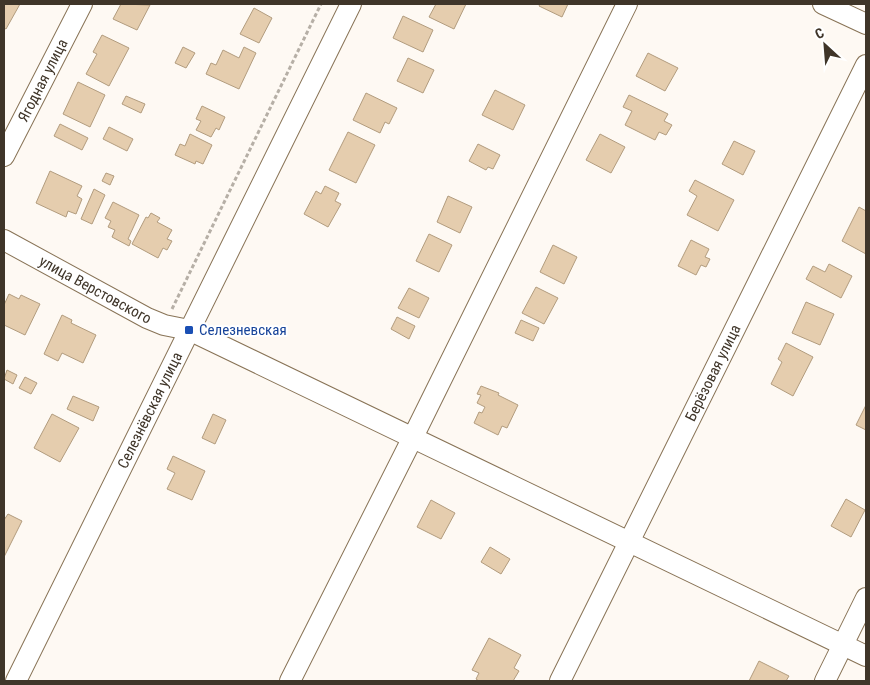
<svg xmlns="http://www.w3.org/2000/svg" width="870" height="685" viewBox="0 0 870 685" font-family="'Roboto Condensed',sans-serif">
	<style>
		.building { fill: #e5cdae; stroke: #b29c7e }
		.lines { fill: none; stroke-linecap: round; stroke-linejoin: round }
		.minor-casing { stroke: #887356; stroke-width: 22 }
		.path { stroke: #b6afa6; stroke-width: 3; stroke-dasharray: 4 2.5; stroke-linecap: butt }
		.minor { stroke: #fff; stroke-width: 20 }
		.transit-dot { fill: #1a4fb4; stroke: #fff; stroke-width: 2 }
		.labels { text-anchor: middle; stroke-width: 4; stroke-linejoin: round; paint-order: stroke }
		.street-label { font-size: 15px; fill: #3f3529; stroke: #fff }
		.transit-label { font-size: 15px; fill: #164399; stroke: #fff; text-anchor: start }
	</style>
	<rect width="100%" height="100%" fill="#fef9f3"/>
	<!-- building -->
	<path class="building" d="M4,4H20L6,29L4,28Z
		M121,4L150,5L137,30L113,19Z
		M436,4H466L454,29L429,17Z
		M540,4H568L562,17L539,6Z
		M254,8L272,18L259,43L240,34Z
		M403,16L433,30L423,52L393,38Z
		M102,35L129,48L109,86L86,74L97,54L93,52Z
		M183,47L195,53L186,68L175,63Z
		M244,47L256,53L239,89L206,74L211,63L216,65L223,50L239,58Z
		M648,53L678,68L665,91L636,76Z
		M408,58L434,70L423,93L397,81Z
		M78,82L105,95L90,127L63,114Z
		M495,90L525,105L513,130L482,115Z
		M366,93L397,108L389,124L385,122L380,133L353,120Z
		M629,95L668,114L664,121L672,125L666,135L659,132L655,140L625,125L632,111L623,107Z
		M126,96L145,104L141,113L122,104Z
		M202,106L225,117L219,130L216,128L211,137L196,130L201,121L196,119Z
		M60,124L88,138L82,150L54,136Z
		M109,127L133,139L127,151L103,139Z
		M348,132L375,145L356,183L329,170Z
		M190,134L212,145L203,164L196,161L195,164L175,155L180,144L185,146Z
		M600,134L625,147L611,173L586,160Z
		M734,141L755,151L743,175L722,164Z
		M478,144L500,155L493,169L488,167L486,170L469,161Z
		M50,171L82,186L77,196L82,199L76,214L68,211L66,217L36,203Z
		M106,173L114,176L110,185L102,181Z
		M695,180L734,200L718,231L687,215L697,196L689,191Z
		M325,186L339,193L335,201L341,204L328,227L304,214L316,191L321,194Z
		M94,189L105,195L92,224L81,219Z
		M448,196L472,207L460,233L437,222Z
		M113,202L139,215L128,239L131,241L129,246L112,237L115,230L108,227L111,221L105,218Z
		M859,207L866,211V254L842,241Z
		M151,213L160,218L157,222L172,230L167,239L172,241L167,250L163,248L158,258L132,244L146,217L148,218Z
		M429,234L452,245L439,272L416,261Z
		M691,240L709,249L705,257L710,259L706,267L701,265L696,275L678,266Z
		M553,245L577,257L564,284L540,272Z
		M829,264L852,276L841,298L806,279L813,266L825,272Z
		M536,287L558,298L544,324L522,313Z
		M409,288L429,298L419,318L398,308Z
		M9,294L19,299L21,295L40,304L25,335L4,325V305Z
		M806,302L834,314L820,345L792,333Z
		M62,315L72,320L71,323L96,335L83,363L62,353L58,361L44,354Z
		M397,317L415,326L409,339L391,329Z
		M521,320L539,328L533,341L515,333Z
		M786,343L813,357L793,396L771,384L782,362L778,359Z
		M7,370L17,375L13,384L4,379Z
		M25,377L37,383L31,394L19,388Z
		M481,386L499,393L498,395L518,405L507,428L502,426L498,435L474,423L479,412L482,413L485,407L477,403L481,395L477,394Z
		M73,396L99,407L93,421L67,409Z
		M866,405V430L856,425Z
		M52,414L79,428L60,462L34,448Z
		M213,414L226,420L215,444L202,438Z
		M173,456L205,471L192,500L167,489L175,473L167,469Z
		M846,499L865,510L851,537L831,526Z
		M431,500L455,513L441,539L417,527Z
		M8,514L22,521L4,557V520Z
		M490,547L510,559L501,574L481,562Z
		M489,638L521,655L514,668L519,671L513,681H479L476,679L479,673L472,670Z
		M759,661L789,676L786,681H749Z"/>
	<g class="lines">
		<!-- minor casing -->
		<g class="minor-casing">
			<g id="minor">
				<path d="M823,4L866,24"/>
				<path id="s1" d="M4,156L82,4"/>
				<path id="s2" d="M4,240L147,318L164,325L189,330L866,656"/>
				<path id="s3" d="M16,681L351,4"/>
				<path d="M290,681L413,437L627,4"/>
				<path id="s4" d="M560,681L866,65"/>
				<path d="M825,681L866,598"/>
			</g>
		</g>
		<!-- path -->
		<path class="path" d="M172,309L321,4"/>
		<!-- minor -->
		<use href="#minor" class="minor"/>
	</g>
	<!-- markers -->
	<rect class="transit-dot" x="184" y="325" width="10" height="10" rx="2.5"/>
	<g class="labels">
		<!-- street labels -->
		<g class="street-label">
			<text dy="5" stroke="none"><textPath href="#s1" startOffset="85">Ягодная улица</textPath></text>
			<text dy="5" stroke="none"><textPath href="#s2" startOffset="104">улица Верстовского</textPath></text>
			<text dy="5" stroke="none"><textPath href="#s4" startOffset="344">Берёзовая улица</textPath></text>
			<text dy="5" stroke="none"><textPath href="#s3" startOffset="302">Селезнёвская улица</textPath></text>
		</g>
		<!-- transit labels -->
		<g class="transit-label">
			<text x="199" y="335">Селезневская</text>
		</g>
	</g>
	<!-- border -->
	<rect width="870" height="685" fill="none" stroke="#3f3529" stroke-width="10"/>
	<!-- north arrow -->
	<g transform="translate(825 45) rotate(334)" stroke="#ffffff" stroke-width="4" paint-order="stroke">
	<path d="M0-4L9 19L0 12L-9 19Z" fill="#3f3529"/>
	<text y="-8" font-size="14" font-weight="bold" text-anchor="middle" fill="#3f3529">С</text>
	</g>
</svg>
